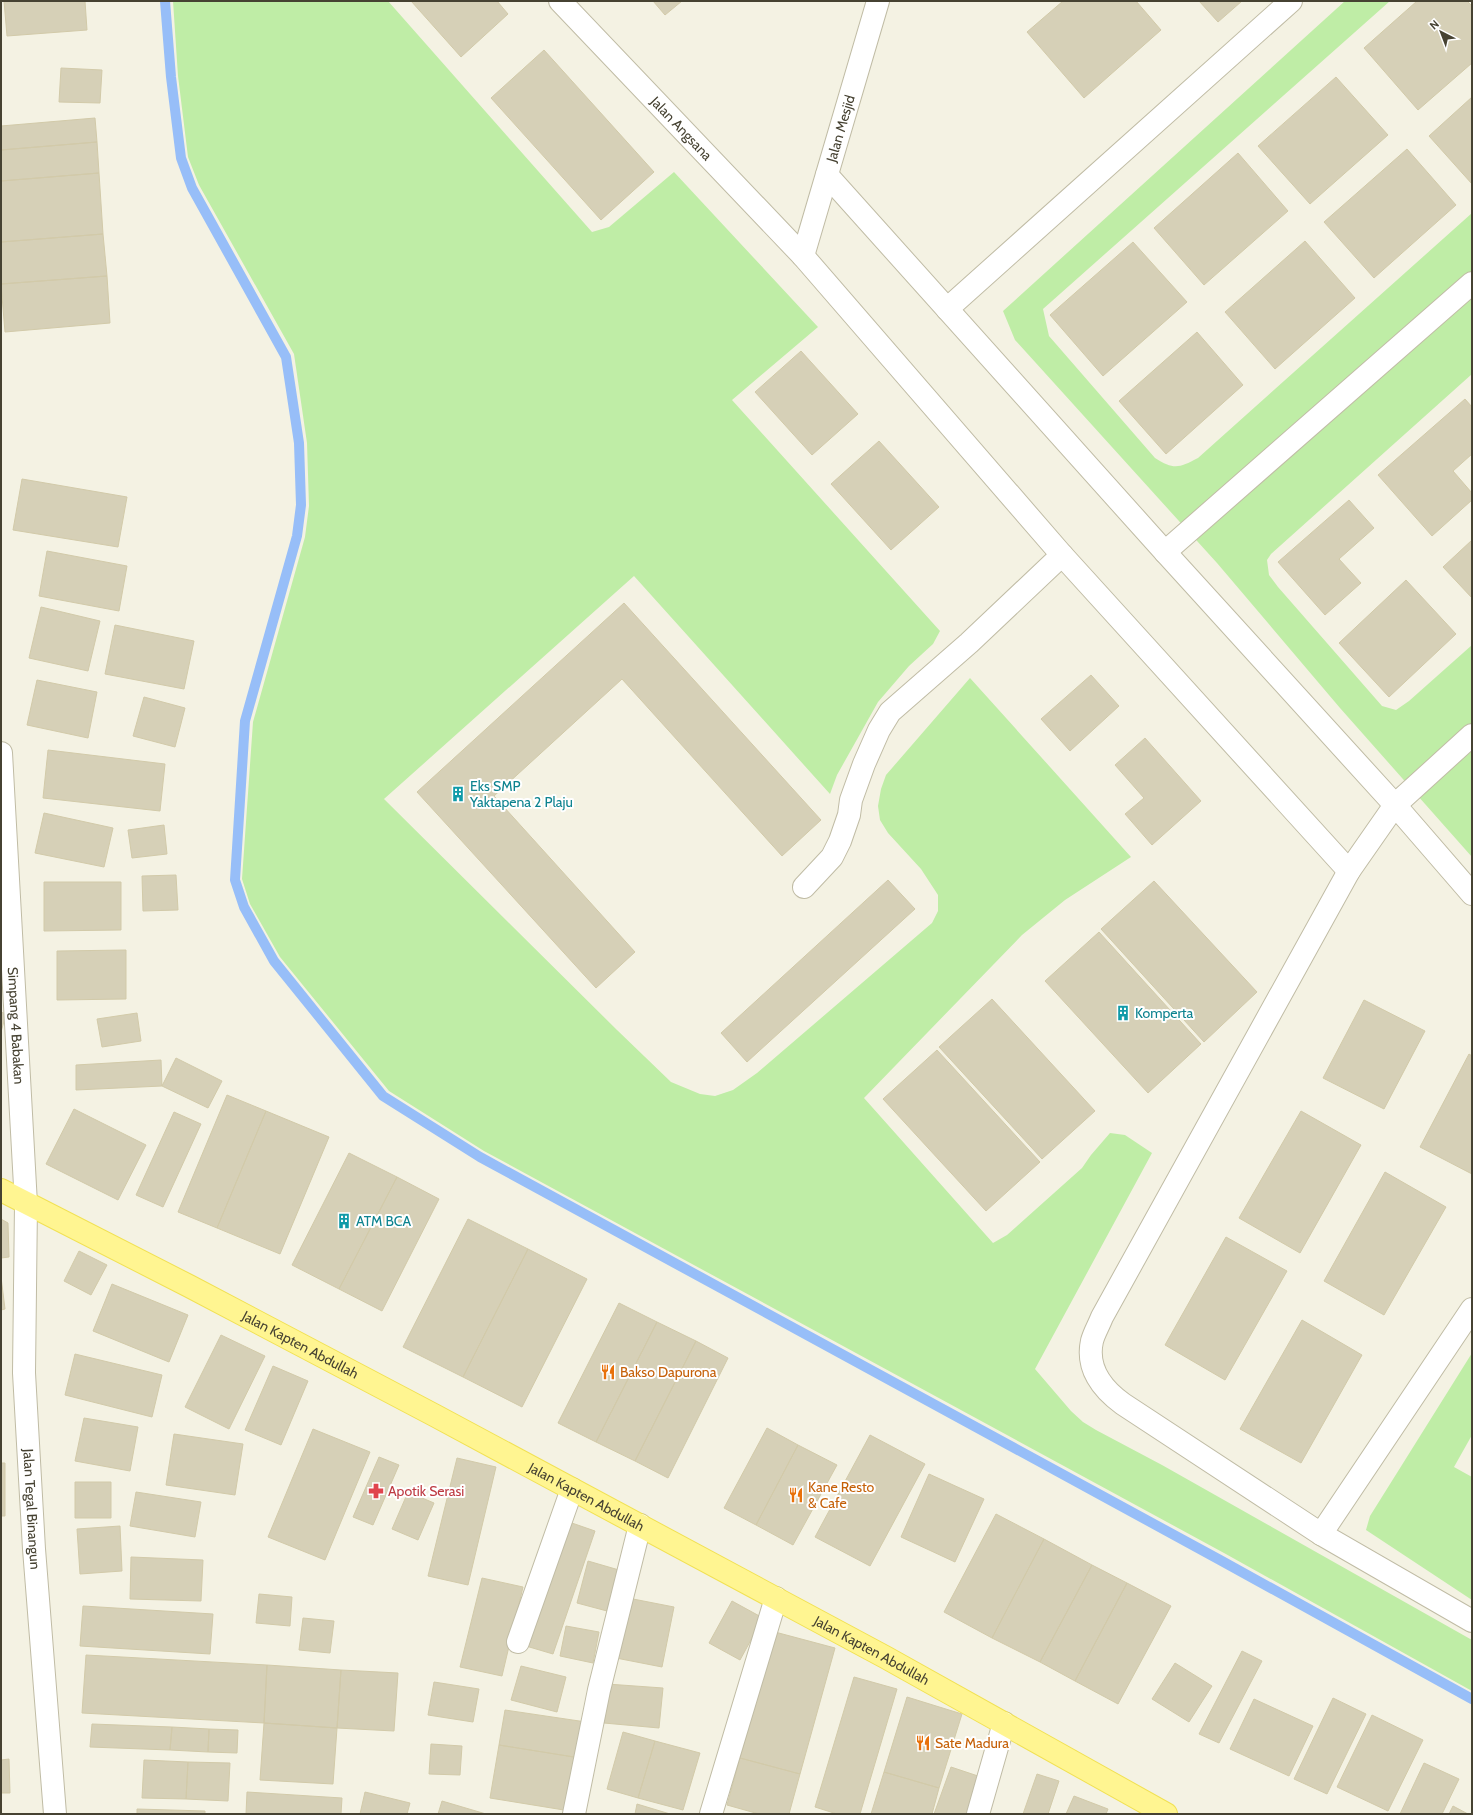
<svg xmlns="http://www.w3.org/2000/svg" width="1473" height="1815" viewBox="0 0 1473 1815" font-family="Cabin,sans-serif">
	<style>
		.green { fill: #bfeda6 }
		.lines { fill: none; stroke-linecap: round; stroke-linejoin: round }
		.stream { stroke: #97bef8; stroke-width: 10 }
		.building { fill: #d6d0b7; stroke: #d2caa9 }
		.minor-casing { stroke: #c0bca5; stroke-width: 24 }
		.major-casing { stroke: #f1e153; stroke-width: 24 }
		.minor { stroke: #fff; stroke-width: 22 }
		.major { stroke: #fff591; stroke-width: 22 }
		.labels { text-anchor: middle; stroke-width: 4; stroke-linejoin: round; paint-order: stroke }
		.street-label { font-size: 14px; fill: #464232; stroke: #fff }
		.culture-label { font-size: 14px; fill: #0d838f; stroke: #fff; text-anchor: start }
		.food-label { font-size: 14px; fill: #c56008; stroke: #fff; text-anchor: start }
		.health-label { font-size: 14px; fill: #be3a42; stroke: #fff; text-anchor: start }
	</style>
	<rect width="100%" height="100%" fill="#f4f2e3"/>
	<!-- green -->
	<path class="green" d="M173,1H388L592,232L609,227L674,172L818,327L732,400L940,631L933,644L909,666L878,702L837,775L830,794L634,576L384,799L617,1030L671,1082L700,1094L715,1096L733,1090L757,1073L932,923L938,911V895L921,869L888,833L880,820L878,806L881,789L886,775L970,678L1131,857L1065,900L1022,935L864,1098L993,1243L1007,1235L1082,1168L1091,1155L1110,1133L1125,1135L1152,1153L1035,1369L1071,1411L1083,1422L1096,1430L1162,1465L1472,1640V1691L1224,1553L484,1151L389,1091L280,957L250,904L242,879L253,722L305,537L309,506L307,443L294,354L199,185L188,157L178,76Z
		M1345,1H1390L1043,309L1049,336L1155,458C1174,470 1179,468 1198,458L1472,213V374L1271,554L1267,560L1269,575L1278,587L1382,706L1396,710L1409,701L1472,645V857L1340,708L1217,563L1015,340L1003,311Z
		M1472,1353V1435L1454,1467L1472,1477V1600L1366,1530L1370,1516Z"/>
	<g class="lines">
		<!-- stream -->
		<path class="stream" d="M165,1L171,77L181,158L192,188L286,357L299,443L301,505L297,536L245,721L235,880L244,907L274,961L383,1096L480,1157L1220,1560L1472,1699"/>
	</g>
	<!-- building -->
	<path class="building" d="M4,1H85L87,30L7,36Z
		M411,1H497L508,14L461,57Z
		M653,1H682L665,15Z
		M1063,1H1136L1161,30L1084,98L1027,32Z
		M1199,1H1242L1218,22Z
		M1417,1H1467L1472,6V63L1418,110L1364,48Z
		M544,50L654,172L601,220L491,98Z
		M61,68L102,70L100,103L59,102Z
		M1336,77L1388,135L1310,204L1258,146Z
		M1472,97V184L1429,136Z
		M95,118L97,142L1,150V126Z
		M97,142L99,173L1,181V150Z
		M1407,149L1456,205L1374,278L1324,222Z
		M1238,153L1288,211L1204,285L1154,228Z
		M99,173L103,234L1,242V181Z
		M103,234L107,276L1,284V242Z
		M1305,241L1355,298L1275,369L1225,312Z
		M1133,242L1187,302L1103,376L1050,315Z
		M107,276L110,323L5,332L1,284Z
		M1197,332L1243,385L1166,454L1119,401Z
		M801,351L858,414L812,455L755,392Z
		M1465,399L1472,407V454L1453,471L1472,493V500L1432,536L1378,475Z
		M879,441L939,507L891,550L831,484Z
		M22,479L127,497L118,547L13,530Z
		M1349,500L1374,528L1339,559L1361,583L1325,615L1278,562Z
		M1472,540V598L1443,567Z
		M47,551L127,566L119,611L39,596Z
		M1406,580L1456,634L1389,697L1339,643Z
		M624,603L821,820L782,856L622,679L494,796L635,952L596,988L417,792Z
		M41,607L100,621L88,671L29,658Z
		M115,625L194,641L184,689L105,674Z
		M1091,675L1119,706L1070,751L1041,719Z
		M37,680L97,692L88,738L27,725Z
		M144,697L185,708L175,747L133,736Z
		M1145,738L1201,801L1152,845L1125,814L1144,798L1115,765Z
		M48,750L165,764L160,811L43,798Z
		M44,813L113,828L104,867L35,853Z
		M164,825L167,854L132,858L128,830Z
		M176,875L178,910L143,911L142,876Z
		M888,880L915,909L747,1062L721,1033Z
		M1154,881L1257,992L1204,1042L1101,929Z
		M44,882H121V930L44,931Z
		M1099,932L1201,1044L1148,1093L1045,981Z
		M126,950V999L57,1000V951Z
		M992,999L1095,1111L1042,1159L939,1047Z
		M1364,1000L1425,1031L1384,1109L1323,1078Z
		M1,1012L6,1014L1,1032Z
		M137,1013L141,1041L102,1047L97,1019Z
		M937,1050L1040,1162L986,1211L883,1099Z
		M1469,1054L1472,1056V1174L1420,1147Z
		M176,1058L222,1081L208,1108L162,1086Z
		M161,1060L162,1086L76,1090V1065Z
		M227,1095L266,1111L217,1228L178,1212Z
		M74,1109L146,1145L118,1200L46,1164Z
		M266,1111L329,1137L280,1254L217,1228Z
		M1301,1111L1361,1145L1300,1253L1239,1218Z
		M174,1112L201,1124L163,1207L136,1195Z
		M349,1153L397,1177L339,1289L292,1265Z
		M1385,1172L1446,1207L1384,1315L1324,1281Z
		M397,1177L439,1199L382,1311L339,1289Z
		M1,1219L8,1223L9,1257L1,1258Z
		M468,1219L528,1249L463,1377L403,1347Z
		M1226,1237L1287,1271L1225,1380L1165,1345Z
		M528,1249L587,1279L522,1407L463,1377Z
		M79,1251L107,1265L91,1295L64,1281Z
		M1,1277L5,1309L1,1310Z
		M112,1284L188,1315L169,1362L93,1331Z
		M619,1303L657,1322L596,1442L558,1423Z
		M1302,1320L1362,1355L1301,1463L1240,1429Z
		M657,1322L696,1341L635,1461L596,1442Z
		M221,1335L265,1356L229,1429L185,1407Z
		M696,1341L728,1358L668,1478L635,1461Z
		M75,1354L162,1375L152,1417L65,1395Z
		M273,1366L308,1381L281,1445L245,1430Z
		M84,1418L138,1427L130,1471L75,1461Z
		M767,1428L798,1445L756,1525L724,1508Z
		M313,1429L370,1452L325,1560L268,1537Z
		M174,1434L243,1444L235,1495L166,1485Z
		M870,1435L925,1464L870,1566L815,1537Z
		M798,1445L837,1465L793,1545L756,1525Z
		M379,1457L399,1465L373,1525L353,1517Z
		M457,1458L496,1467L468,1585L428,1576Z
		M1,1463H5V1516H1Z
		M929,1474L984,1499L955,1562L901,1537Z
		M75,1482H111V1518H75Z
		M136,1492L201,1502L195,1537L130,1526Z
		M408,1492L434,1503L418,1540L392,1529Z
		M996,1514L1044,1539L992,1638L944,1612Z
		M569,1522L595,1531L553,1654L526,1646Z
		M120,1526L122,1571L80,1574L77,1529Z
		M1044,1539L1092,1565L1040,1662L992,1638Z
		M131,1557L203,1560L201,1601L130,1599Z
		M588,1561L619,1570L607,1611L577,1603Z
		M1092,1565L1127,1583L1075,1681L1040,1662Z
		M482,1578L523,1587L502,1676L460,1667Z
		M1127,1583L1171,1606L1118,1704L1075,1681Z
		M259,1594L292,1597L290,1626L256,1623Z
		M628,1598L674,1607L662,1667L616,1658Z
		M732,1601L763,1618L740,1660L709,1643Z
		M83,1606L213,1614L210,1654L80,1646Z
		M303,1618L334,1621L330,1653L299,1650Z
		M566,1626L599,1632L593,1663L560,1656Z
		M775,1632L835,1648L800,1774L740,1758Z
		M1242,1651L1262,1661L1219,1743L1199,1734Z
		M86,1655L267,1665L264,1723L82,1713Z
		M1175,1663L1212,1686L1189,1722L1152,1699Z
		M267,1665L341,1670L337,1728L264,1723Z
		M521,1666L566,1677L557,1712L511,1700Z
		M341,1670L398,1673L394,1731L337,1728Z
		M854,1677L897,1689L860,1814H837L815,1807Z
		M434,1682L479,1689L473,1722L428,1715Z
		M607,1684L663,1688L659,1728L604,1723Z
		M907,1697L962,1714L939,1788L884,1772Z
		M1333,1698L1366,1714L1327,1794L1294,1779Z
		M1254,1699L1313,1726L1289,1776L1230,1749Z
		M505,1710L586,1722L580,1758L499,1745Z
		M1372,1715L1423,1740L1388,1811L1337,1787Z
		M264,1723L337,1728L333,1784L260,1780Z
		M92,1724L172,1727L170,1750L90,1747Z
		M172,1727L209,1729L208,1752L170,1750Z
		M209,1729L238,1730L237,1753L208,1752Z
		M623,1732L655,1741L638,1798L607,1789Z
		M655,1741L700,1753L683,1810L638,1798Z
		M431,1744L462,1746L460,1775L429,1774Z
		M499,1745L580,1758L570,1811L490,1798Z
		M740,1758L800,1774L789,1814H759L727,1805Z
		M9,1759L10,1793H1V1760Z
		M144,1760L188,1762L186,1799L142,1798Z
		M188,1762L230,1763L228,1801L186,1799Z
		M1424,1763L1459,1779L1442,1814H1400Z
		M951,1767L987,1779L975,1814H934Z
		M884,1772L939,1788L932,1814H871Z
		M1037,1774L1059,1781L1048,1814H1023Z
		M247,1792L342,1798L341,1814H246Z
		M365,1792L410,1803L407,1814H360Z
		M1074,1796L1108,1809L1106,1814H1066Z
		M442,1801L486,1814H438Z
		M637,1804L670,1814H635Z
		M1453,1806L1468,1814H1449Z
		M137,1809L205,1811V1814H137Z"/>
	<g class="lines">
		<!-- minor casing -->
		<g class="minor-casing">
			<g id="minor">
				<path id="s1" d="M560,1L803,256L1062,555L1349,871"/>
				<path d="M827,175L1165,552L1395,805L1472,894"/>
				<path id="s2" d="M803,256L878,1"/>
				<path d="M947,309L1291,1"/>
				<path d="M1165,552L1472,283"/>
				<path d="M1472,735L1395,805L1349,871L1102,1317C1099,1325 1094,1333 1092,1341C1086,1368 1102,1389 1123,1404L1321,1534L1472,1621"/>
				<path id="s3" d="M1,753L26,1204L24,1373L34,1549L55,1814"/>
				<path d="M804,887L832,857L840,841L849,815L851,800L864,764L879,730L890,712L969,643L1062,555"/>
				<path d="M1321,1534L1472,1309"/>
				<path d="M518,1642L572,1489"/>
				<path d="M574,1814L599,1690L640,1525"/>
				<path d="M711,1814L776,1598"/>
				<path d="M978,1814L1004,1723"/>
			</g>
		</g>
		<!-- major casing -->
		<g class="major-casing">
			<g id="major">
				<path id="s4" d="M1,1190L189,1286L434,1415L885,1657L1166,1814"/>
			</g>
		</g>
		<!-- minor -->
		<use href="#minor" class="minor"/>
		<!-- major -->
		<use href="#major" class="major"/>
	</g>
	<!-- icons -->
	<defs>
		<g id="building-bare" transform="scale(1.2)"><path d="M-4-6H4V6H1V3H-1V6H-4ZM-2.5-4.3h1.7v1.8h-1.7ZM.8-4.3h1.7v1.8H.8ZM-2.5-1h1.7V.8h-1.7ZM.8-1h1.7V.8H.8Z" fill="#0f9aa8" stroke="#fff" stroke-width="2.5" paint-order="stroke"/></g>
		<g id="restaurant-bare" transform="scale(1.2)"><path d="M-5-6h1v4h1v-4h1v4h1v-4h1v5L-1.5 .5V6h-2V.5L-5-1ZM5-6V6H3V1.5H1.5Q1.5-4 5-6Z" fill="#e8710a" stroke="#fff" stroke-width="2.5" paint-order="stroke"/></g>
		<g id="pharmacy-bare" transform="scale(1.2)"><path d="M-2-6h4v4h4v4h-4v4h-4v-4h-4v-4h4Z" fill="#e0444e" stroke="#fff" stroke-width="2.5" paint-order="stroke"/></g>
	</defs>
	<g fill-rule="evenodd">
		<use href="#building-bare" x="458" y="794"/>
		<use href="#building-bare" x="1123" y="1013"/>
		<use href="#building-bare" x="344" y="1221"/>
		<use href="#restaurant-bare" x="608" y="1372"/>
		<use href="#pharmacy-bare" x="376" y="1491"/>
		<use href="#restaurant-bare" x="796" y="1495"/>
		<use href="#restaurant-bare" x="923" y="1743"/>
	</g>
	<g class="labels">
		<!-- street labels -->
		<g class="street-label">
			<text dy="5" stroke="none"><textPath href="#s1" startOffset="176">Jalan Angsana</textPath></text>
			<text dy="5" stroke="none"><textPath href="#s2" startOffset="133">Jalan Mesjid</textPath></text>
			<text dy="5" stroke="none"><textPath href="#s3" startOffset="273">Simpang 4 Babakan</textPath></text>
			<text dy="5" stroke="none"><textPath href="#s4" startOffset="337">Jalan Kapten Abdullah</textPath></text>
			<text dy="5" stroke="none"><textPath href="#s4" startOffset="661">Jalan Kapten Abdullah</textPath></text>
			<text dy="5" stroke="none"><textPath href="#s3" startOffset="757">Jalan Tegal Binangun</textPath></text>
			<text dy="5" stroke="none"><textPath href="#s4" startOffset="985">Jalan Kapten Abdullah</textPath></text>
		</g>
		<!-- culture labels -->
		<g class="culture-label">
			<text x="470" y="791">Eks SMP<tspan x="470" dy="16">Yaktapena 2 Plaju</tspan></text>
			<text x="1135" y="1018">Komperta</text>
			<text x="356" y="1226">ATM BCA</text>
		</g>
		<!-- food labels -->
		<g class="food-label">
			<text x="620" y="1377">Bakso Dapurona</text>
			<text x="808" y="1492">Kane Resto<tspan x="808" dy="16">&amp; Cafe</tspan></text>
			<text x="935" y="1748">Sate Madura</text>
		</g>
		<!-- health labels -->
		<g class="health-label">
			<text x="388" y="1496">Apotik Serasi</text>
		</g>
	</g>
	<!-- border -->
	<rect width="1473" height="1815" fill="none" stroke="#464232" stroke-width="4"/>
	<!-- north arrow -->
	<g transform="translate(1441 32) rotate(318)" stroke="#ffffff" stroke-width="3" paint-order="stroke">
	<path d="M0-3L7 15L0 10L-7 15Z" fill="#464232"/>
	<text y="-6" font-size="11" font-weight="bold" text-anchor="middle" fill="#464232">N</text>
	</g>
</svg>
